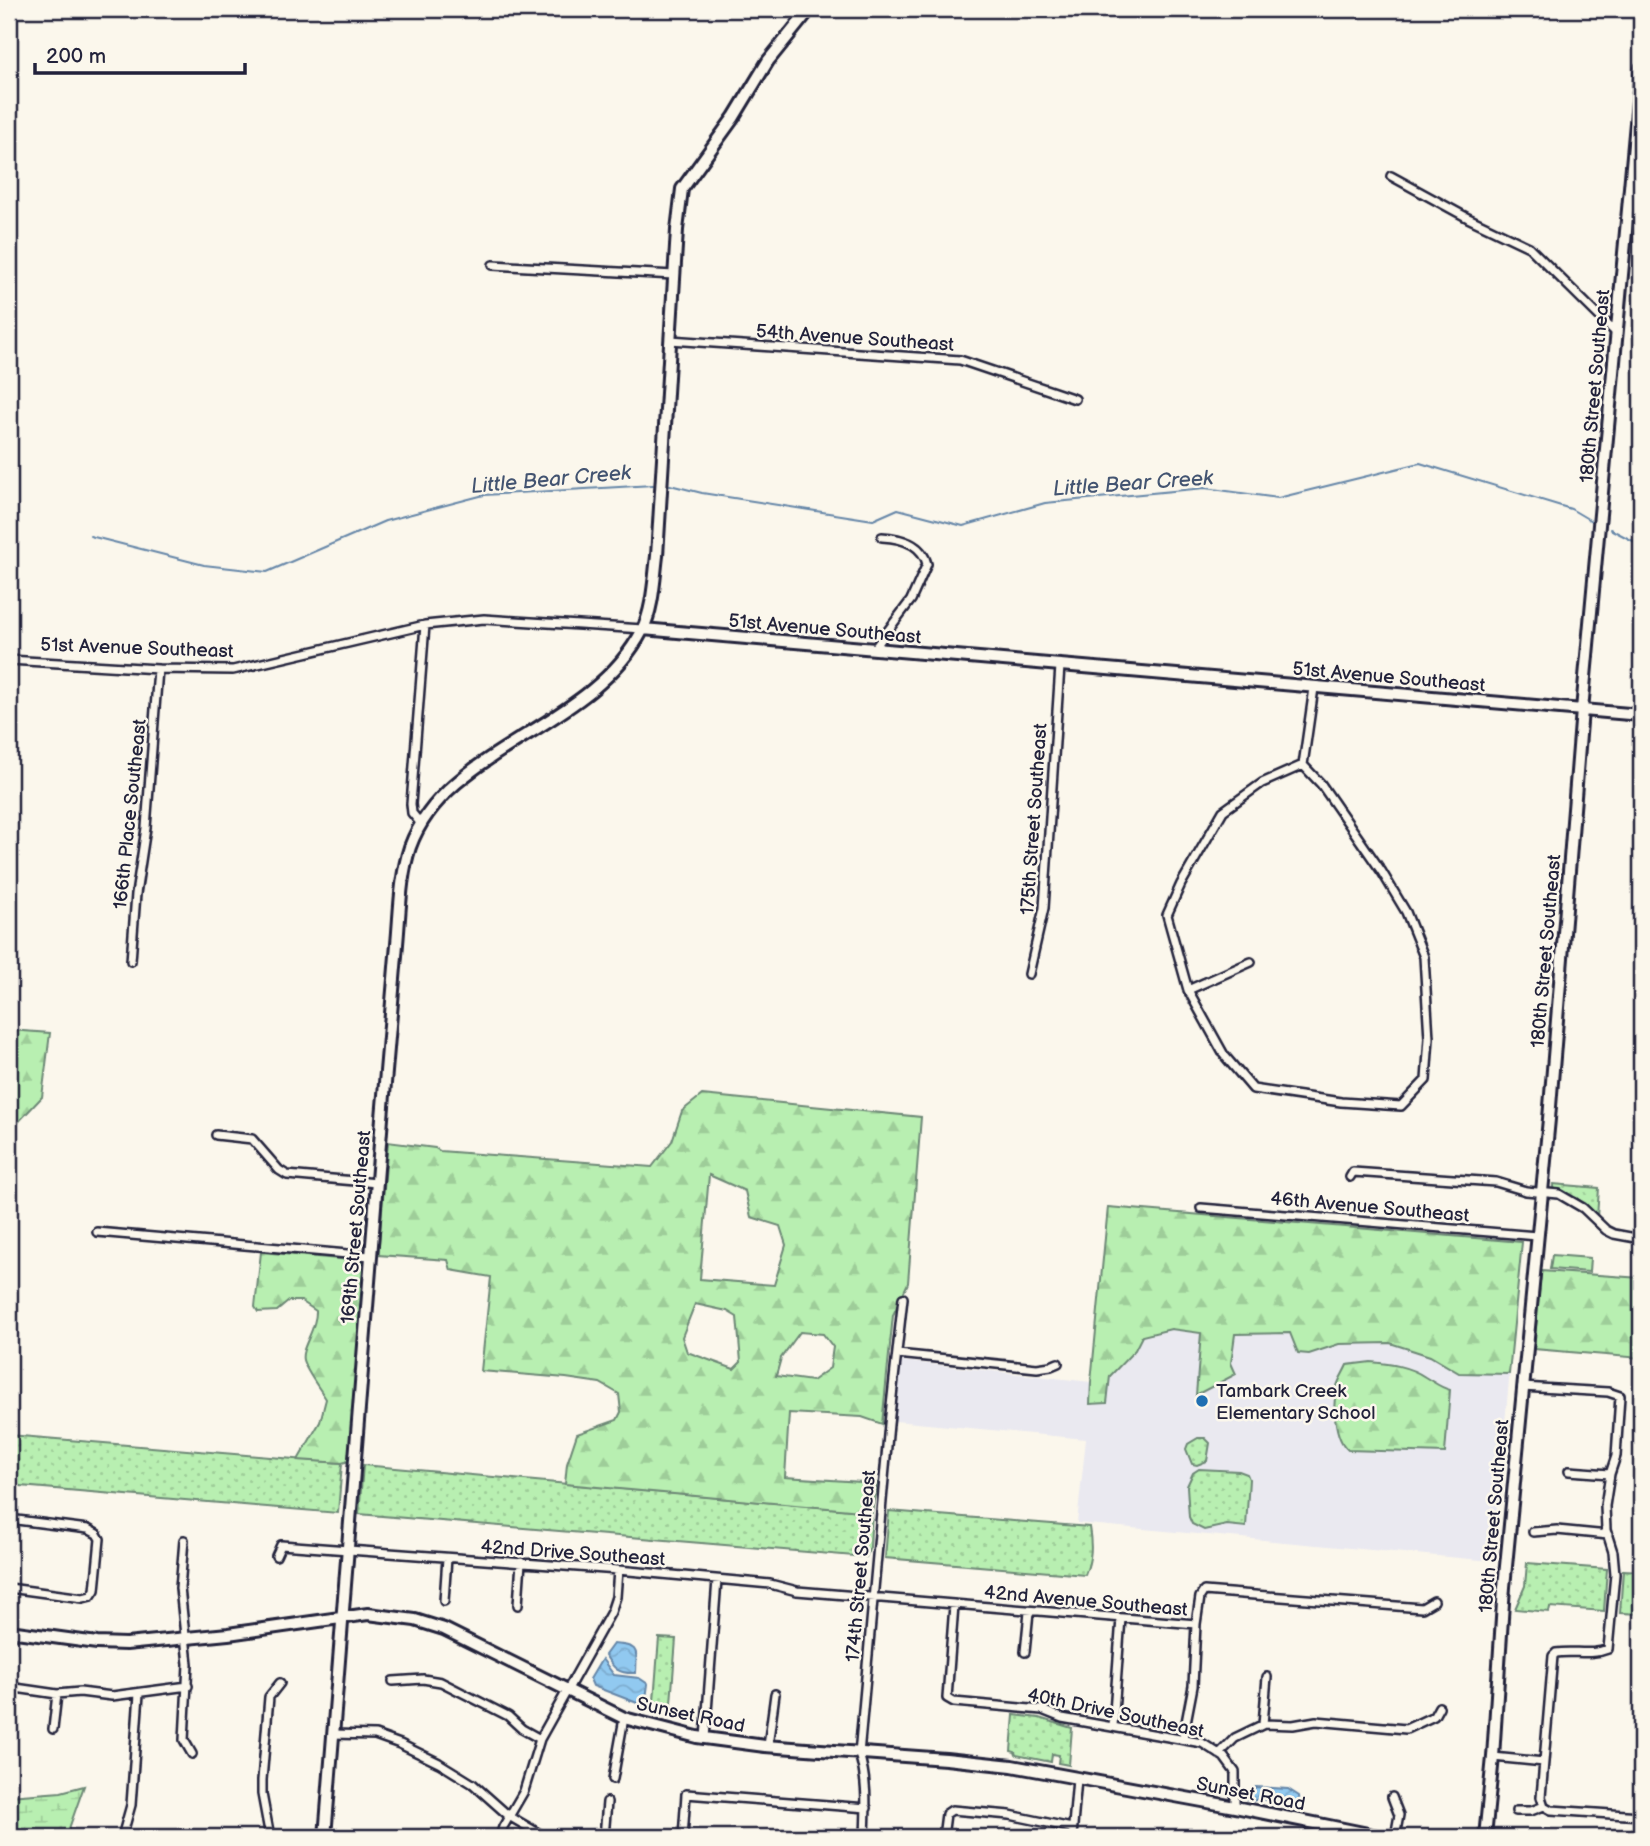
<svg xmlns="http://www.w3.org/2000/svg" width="1650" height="1846" viewBox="0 0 1650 1846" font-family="'Balsamiq Sans',sans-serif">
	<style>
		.built { fill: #eae9f0 }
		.grass { fill: url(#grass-dots); stroke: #6d8876; stroke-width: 2 }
		.forest { fill: url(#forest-firs); stroke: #6d8876; stroke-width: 2; fill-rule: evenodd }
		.wetland { fill: url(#wetland-marsh); stroke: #6d8876; stroke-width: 2 }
		.pitch { fill: #b8efb1; stroke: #6d8876; stroke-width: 2 }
		.water { fill: url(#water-waves); stroke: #6586a8; stroke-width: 2 }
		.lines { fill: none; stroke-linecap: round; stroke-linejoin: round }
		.stream { stroke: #6586a8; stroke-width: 2 }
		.street-casing { stroke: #22223b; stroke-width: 12 }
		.secondary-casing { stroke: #22223b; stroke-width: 16 }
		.street { stroke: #fbf7ec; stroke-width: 7 }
		.secondary { stroke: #fbf7ec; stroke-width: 10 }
		.poi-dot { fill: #1f6fb2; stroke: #fbf7ec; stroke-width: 2.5 }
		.labels { text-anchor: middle; stroke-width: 5; stroke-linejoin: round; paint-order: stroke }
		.street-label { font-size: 19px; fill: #22223b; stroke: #fbf7ec }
		.poi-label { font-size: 19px; fill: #22223b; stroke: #fbf7ec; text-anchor: start }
		.water-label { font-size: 21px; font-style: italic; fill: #435471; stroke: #fbf7ec }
	</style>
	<defs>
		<pattern id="grass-dots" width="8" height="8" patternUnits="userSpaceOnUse" patternTransform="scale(1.75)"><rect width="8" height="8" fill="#b8efb1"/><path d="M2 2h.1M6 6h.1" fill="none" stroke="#9ecd99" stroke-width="1.8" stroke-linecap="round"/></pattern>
		<pattern id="forest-firs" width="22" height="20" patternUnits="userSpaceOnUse" patternTransform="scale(1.75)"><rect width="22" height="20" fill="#b8efb1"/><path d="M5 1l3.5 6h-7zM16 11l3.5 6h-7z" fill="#9ecd99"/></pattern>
		<pattern id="wetland-marsh" width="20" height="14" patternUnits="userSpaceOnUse" patternTransform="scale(1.75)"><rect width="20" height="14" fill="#b8efb1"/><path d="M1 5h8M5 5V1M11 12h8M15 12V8" fill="none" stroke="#9ecd99"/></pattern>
		<pattern id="water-waves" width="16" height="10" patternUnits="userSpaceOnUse" patternTransform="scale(1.75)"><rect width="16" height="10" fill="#91c9f0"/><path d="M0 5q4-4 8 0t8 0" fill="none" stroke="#7daccf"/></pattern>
	</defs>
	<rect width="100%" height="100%" fill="#fbf7ec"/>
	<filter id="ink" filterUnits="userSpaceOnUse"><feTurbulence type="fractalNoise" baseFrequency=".0143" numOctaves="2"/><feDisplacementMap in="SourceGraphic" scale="14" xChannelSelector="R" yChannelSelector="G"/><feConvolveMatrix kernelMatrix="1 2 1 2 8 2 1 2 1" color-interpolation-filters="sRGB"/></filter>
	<g filter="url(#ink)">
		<!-- built -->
		<path class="built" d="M1108,1207L1522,1242L1492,1561L1077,1523L1086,1439L895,1421L902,1361L1091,1382Z"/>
		<!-- grass -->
		<path class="grass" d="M1553,1184L1599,1188L1597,1218L1577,1198L1553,1189Z
			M9,1435L342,1463L338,1513L9,1485Z
			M1198,1438H1205L1210,1443L1207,1461L1197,1465L1192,1464L1186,1449L1188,1444Z
			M363,1465L872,1512L870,1547L866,1557L359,1514Z
			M1199,1469L1239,1471L1247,1474L1249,1479L1246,1527L1227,1525L1204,1530L1192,1524L1189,1517L1187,1486L1193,1473Z
			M889,1511L1089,1527C1092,1545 1092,1558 1085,1575L885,1558Z
			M1527,1563L1607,1569L1604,1611L1550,1607L1549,1612L1515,1609L1525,1586Z
			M1623,1570L1641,1571V1614L1620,1613Z
			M659,1638L676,1639L670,1716L653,1713Z
			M1014,1715L1039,1718L1072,1728L1069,1765L1058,1763L1059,1755L1052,1754L1051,1762L1016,1755L1015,1752L1011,1751Z"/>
		<!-- forest -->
		<path class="forest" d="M9,1030L50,1033L42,1097L9,1132Z
			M702,1095L921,1117L908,1283L893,1315L882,1424L862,1417L789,1413L785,1477L877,1483L872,1512L565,1484L567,1464L577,1434L617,1420L621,1412L619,1394L600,1383L566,1378L481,1371L491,1277L451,1270L448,1260L378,1255L388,1142L435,1148L440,1151L652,1167L672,1141L682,1111ZM709,1175L745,1191L751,1217L780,1226L786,1245L774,1285L700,1279ZM695,1304L727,1311L737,1317L741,1362L734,1369L687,1352L682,1337ZM800,1332L823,1334L833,1347L830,1368L812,1381L776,1376L781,1358Z
			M1108,1207L1522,1242L1509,1374L1459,1373L1430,1356L1390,1343L1339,1344L1309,1354L1298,1353L1290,1333L1235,1334L1231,1363L1236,1374L1196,1395L1201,1333L1171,1329L1142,1336L1135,1350L1110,1376L1107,1403L1090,1404L1091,1382Z
			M261,1252L362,1261L364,1278L349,1461L342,1463L298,1460L320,1422L326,1399C320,1389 306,1371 303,1360C300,1348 317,1329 316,1311L301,1301H289L277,1311L258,1312L255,1307Z
			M1541,1271L1641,1278V1358L1534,1349Z
			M1371,1362C1390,1364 1409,1366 1425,1377C1434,1382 1439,1387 1450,1390L1445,1453L1348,1450C1334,1438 1332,1403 1337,1386C1339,1379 1344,1372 1347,1365Z"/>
		<!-- wetland -->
		<path class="wetland" d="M84,1786L66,1837H9V1796L61,1792Z"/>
		<!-- pitch -->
		<path class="pitch" d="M1552,1255L1590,1258L1589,1272L1550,1269Z"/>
		<!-- water -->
		<path class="water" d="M613,1644C639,1646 637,1648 636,1673C618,1674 614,1669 605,1655Z
			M602,1659L614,1675L639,1678L648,1684L645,1706L593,1686L590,1679Z
			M1256,1787L1288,1789L1299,1796L1300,1806L1294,1808L1284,1800L1275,1804L1260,1798L1253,1801L1247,1799L1246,1792Z"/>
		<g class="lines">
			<!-- stream -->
			<path class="stream" d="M670,485L702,493L873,520L898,509L963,526L1045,503L1205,488L1278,498L1420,463L1571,509L1593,522
				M1610,529L1641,545
				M90,536L204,565L267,572L385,521L484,495L653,485"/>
			<!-- street casing -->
			<g class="street-casing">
				<path id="street" d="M1391,176L1468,218L1529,247L1615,332
					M493,265L674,275
					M670,340L960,360L1075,399
					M874,649L911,600L927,564C922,544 901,538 882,537
					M9,660L158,669L233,670L425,625L484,619L643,629
					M1303,765L1321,784L1382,872L1406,912L1424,957L1429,1038L1426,1080L1401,1106L1341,1102L1253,1089L1224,1055L1188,990L1167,915L1181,884L1223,811L1262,783Z
					M1303,765L1314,688
					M421,824L412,813L411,804L425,625
					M131,961L136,894L146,828L158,669
					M1029,974L1044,908L1060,666
					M1188,990L1251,962
					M216,1135L252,1139L279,1170L287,1175L377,1183
					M1350,1177L1353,1172L1496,1182L1526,1191L1559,1194L1583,1208L1606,1230L1614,1234L1641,1239
					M1201,1208L1537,1236
					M97,1232L370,1256
					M897,1354L1037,1368L1051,1366L1058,1363
					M1522,1387L1608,1392L1620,1396L1616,1456L1610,1474L1605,1506L1606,1530L1613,1552L1615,1574L1608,1649C1591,1656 1573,1650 1556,1653L1553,1656L1541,1797L1544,1806
					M1569,1471L1610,1474
					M9,1519L88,1529L97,1534L100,1539L95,1590L91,1596L83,1598L9,1588
					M1533,1532L1557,1530L1608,1535
					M184,1540L180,1588L188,1664L184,1740L192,1754
					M276,1556L281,1545L618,1570L770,1584L797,1591L1196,1624L1200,1597L1204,1591L1422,1608L1434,1601
					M444,1601L447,1558
					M518,1605L521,1562
					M954,1605L947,1698L954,1702L1042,1710L1062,1718L1202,1743L1224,1757L1235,1772V1807
					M1025,1652L1029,1612
					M393,1681L423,1679L441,1682L508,1716L522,1729L540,1739
					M9,1687L57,1694L80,1692L112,1696L188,1686
					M1263,1724L1267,1677
					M1113,1726L1121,1618
					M53,1729L57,1694
					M333,1734L375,1735L400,1744L439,1763L473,1784L509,1816L545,1837
					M705,1738L717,1580
					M1183,1738L1193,1686L1196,1624
					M768,1746L775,1694
					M1219,1754L1235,1738L1264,1724L1293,1725L1316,1721L1406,1729L1434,1716L1439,1707
					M1493,1757L1544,1762
					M613,1779L624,1718
					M1392,1797L1399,1815L1395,1837
					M1544,1806L1551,1810L1641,1816
					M1516,1811H1531L1544,1806
					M122,1837L131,1805L139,1694
					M270,1837L262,1794V1780L269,1697L280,1683
					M500,1837L503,1827L524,1791L540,1739L611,1612L616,1597L618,1570
					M604,1837L607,1802
					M683,1837L686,1794L867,1808
					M865,1837C866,1809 868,1781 859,1754L889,1424L903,1298
					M943,1837L946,1814L952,1810L1010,1815L1072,1828
					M1072,1837L1077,1779"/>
			</g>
			<!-- secondary casing -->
			<g class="secondary-casing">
				<path id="secondary" d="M643,629L1641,715
					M9,1631L97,1643L126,1644L228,1634L368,1614L415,1620L444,1629L624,1718L697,1737L765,1746L946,1759L1012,1766L1235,1807L1383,1837
					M325,1837C343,1598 361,1358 382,1118C387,1060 392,1002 397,944C400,912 400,877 410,847C446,747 590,730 642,631C653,609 654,580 657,556L677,230L682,189L734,117L768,61L810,9
					M1485,1837L1493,1757L1504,1587L1549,1119L1582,710L1641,68"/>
			</g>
			<!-- street -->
			<use href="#street" class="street"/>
			<!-- secondary -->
			<use href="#secondary" class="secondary"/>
		</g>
	</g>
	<!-- markers -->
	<circle class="poi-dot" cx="1202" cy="1401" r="7"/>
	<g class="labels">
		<!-- street labels -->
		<g class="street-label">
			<text transform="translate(855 337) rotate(4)" y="7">54th Avenue Southeast</text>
			<text transform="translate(1594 386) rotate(-85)" y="7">180th Street Southeast</text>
			<text transform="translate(825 628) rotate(5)" y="7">51st Avenue Southeast</text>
			<text transform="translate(137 647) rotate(2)" y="7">51st Avenue Southeast</text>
			<text transform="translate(1389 676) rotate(5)" y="7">51st Avenue Southeast</text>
			<text transform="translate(129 814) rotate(-84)" y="7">166th Place Southeast</text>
			<text transform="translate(1033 819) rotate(-86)" y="7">175th Street Southeast</text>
			<text transform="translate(1545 951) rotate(-85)" y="7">180th Street Southeast</text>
			<text transform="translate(1370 1206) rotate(5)" y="7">46th Avenue Southeast</text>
			<text transform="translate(355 1227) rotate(-85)" y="7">169th Street Southeast</text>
			<text transform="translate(1493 1516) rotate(-85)" y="7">180th Street Southeast</text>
			<text transform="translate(573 1552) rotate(4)" y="7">42nd Drive Southeast</text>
			<text transform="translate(860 1566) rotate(-85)" y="7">174th Street Southeast</text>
			<text transform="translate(1086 1600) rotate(5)" y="7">42nd Avenue Southeast</text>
			<text transform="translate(1116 1712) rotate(12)" y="7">40th Drive Southeast</text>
			<text transform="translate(691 1714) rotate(12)" y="7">Sunset Road</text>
			<text transform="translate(1251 1793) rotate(11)" y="7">Sunset Road</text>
		</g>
		<!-- poi labels -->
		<g class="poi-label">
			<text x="1216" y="1397">Tambark Creek<tspan x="1216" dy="22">Elementary School</tspan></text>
		</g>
		<!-- water labels -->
		<g class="water-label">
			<text transform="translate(551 479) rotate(-5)" y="7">Little Bear Creek</text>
			<text transform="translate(1133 483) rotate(-4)" y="7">Little Bear Creek</text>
		</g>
	</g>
	<!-- margin -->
	<rect width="1650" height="1846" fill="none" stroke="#fbf7ec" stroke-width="35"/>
	<rect x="18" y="18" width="1615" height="1811" fill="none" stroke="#22223b" stroke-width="2.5" filter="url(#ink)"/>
	<!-- scale -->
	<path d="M35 63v10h210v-10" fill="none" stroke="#22223b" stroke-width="3.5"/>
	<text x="46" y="63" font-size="21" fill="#22223b" stroke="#fbf7ec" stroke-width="5" paint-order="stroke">200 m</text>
</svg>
